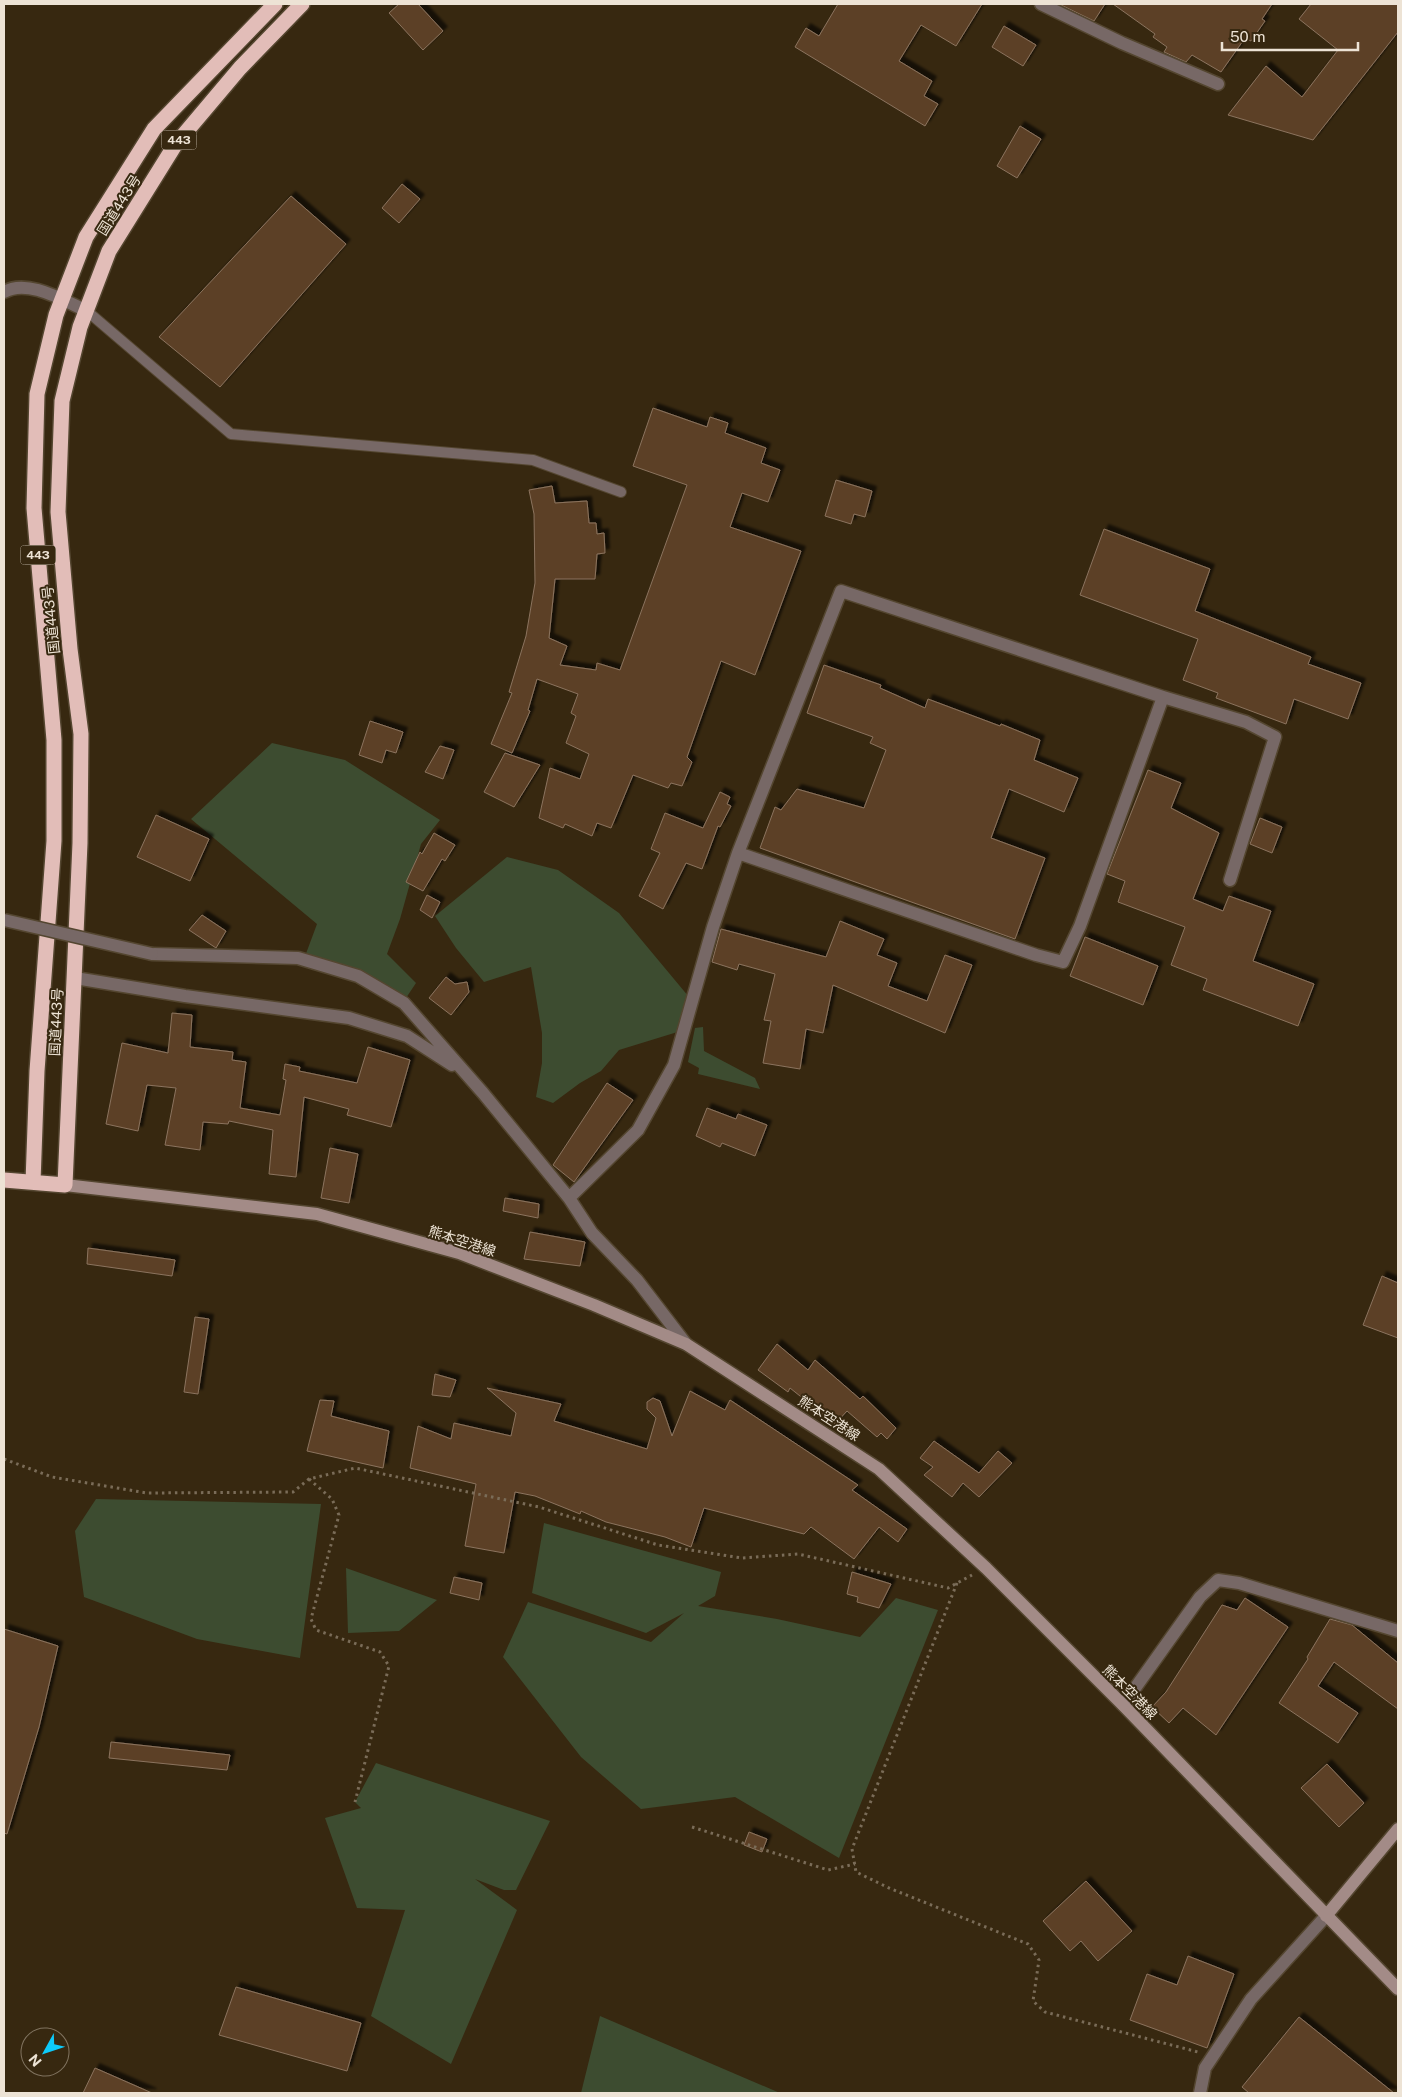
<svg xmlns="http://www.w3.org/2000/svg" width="1402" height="2097" viewBox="0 0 1402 2097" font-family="'Public Sans','Noto Sans JP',sans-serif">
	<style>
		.green { fill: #3d4c30 }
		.building { fill: #5c4127; stroke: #8b735e; filter: url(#shadow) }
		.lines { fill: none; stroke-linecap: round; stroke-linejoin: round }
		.lane-casing { stroke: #544630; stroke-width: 12 }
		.street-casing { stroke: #544630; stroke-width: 15 }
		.secondary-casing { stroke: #544630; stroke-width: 15 }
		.highway-casing { stroke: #544630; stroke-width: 18 }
		.path { stroke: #7a6c58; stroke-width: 3; stroke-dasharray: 2.5 4; stroke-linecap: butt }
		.lane { stroke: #776866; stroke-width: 10 }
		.street { stroke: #776866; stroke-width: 12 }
		.secondary { stroke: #a38b87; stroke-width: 12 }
		.highway { stroke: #e2bdb8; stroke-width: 15 }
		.street-bridge-casing { stroke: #544630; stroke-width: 15; stroke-linecap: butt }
		.street-bridge { stroke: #776866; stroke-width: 12 }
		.labels { text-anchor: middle; stroke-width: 4; stroke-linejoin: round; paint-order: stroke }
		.shield { fill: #372810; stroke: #b6ab9a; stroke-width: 1 }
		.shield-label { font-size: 12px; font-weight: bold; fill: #ede3d5 }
		.street-label { font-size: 14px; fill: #ede3d5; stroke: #372810 }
	</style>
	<defs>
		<filter id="shadow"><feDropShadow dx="4.5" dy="-4.5" stdDeviation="1" flood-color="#0009"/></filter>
	</defs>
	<rect width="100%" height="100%" fill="#372810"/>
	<!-- green -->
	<path class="green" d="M272,743L345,760L440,820L421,844L400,919L387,954L416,983L406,998L304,959L317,924L191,819Z
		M507,857L558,870L619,913L689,997L684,1030L619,1050L601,1071L580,1083L553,1103L536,1097L542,1063V1033L531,967L484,982L456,948L435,916Z
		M703,1027L704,1051L755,1078L760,1089L698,1074L699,1068L688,1062L695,1028Z
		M96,1499L321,1504L300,1658L197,1639L84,1597L75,1531Z
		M544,1523L721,1572L715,1596L698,1606L777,1619L860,1637L896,1598L938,1610L839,1858L735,1797L641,1809L581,1757L503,1657L528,1602L651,1642L684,1613L646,1633L532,1593Z
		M346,1568L437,1600L399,1631L348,1633Z
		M376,1763L550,1821L516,1890H504L475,1879L517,1910L451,2064L371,2016L405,1910L357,1908L325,1818L361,1808L355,1802Z
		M600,2016L780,2093H581Z"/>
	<!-- building -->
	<path class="building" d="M399,4H418L443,31L423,50L389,13Z
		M838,4H982L956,46L921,25L899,61L932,81L924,96L938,104L925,126L795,47L806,28L819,36Z
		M1059,4H1105L1094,21Z
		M1113,4H1272L1262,19L1265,21L1251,41L1245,38L1221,72L1192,55L1186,62L1164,52L1167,47L1153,37L1155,34Z
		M1311,4H1398V32L1313,140L1228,115L1266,66L1302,97L1338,50L1299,19Z
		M1004,26L1036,45L1023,66L992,47Z
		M1020,126L1041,139L1017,178L997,166Z
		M402,184L420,199L399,223L382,208Z
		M291,196L346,244L220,387L159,337Z
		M653,408L707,427L710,417L728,423L725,433L766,448L761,463L780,470L768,502L742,493L730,527L801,551L755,675L721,661L687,757L692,762L682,786L671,783L668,788L633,775L611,828L597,823L592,836L565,824L563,828L539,818L550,768L580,779L589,754L566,743L576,716L571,713L578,694L537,679L528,710L530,711L512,753L491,744L512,693L509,692L526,636L535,583L534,514L529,490L552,486L555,503L587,501L589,523H596L597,534L604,533L605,553L597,554L595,579H555L549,638L567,646L560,665L596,670L597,663L620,670L687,485L633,466Z
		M836,480L872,491L865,517L854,514L851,524L825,516Z
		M1104,529L1210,569L1195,611L1311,657L1308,664L1361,683L1348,719L1294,699L1286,724L1216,698L1218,693L1183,680L1198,639L1080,595Z
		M824,665L881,685L880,688L925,708L928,699L1000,726L1001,724L1040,740L1034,760L1078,778L1064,812L1009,789L991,838L1045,858L1015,939L760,848L775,807L781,810L797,789L864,808L886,750L870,743L873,737L807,713Z
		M370,721L403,732L396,753L386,750L382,763L359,755Z
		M440,746L454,750L443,779L425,772Z
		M505,753L540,765L514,807L484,792Z
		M1148,770L1181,783L1171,808L1219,833L1193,899L1223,911L1229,896L1271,911L1253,961L1314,984L1298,1026L1203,990L1207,979L1171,965L1185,927L1118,902L1125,881L1107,874Z
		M720,792L730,797L727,804L731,806L720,827L718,826L702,869L686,863L663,909L639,896L660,853L651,849L665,813L703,828Z
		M156,815L209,839L190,881L137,857Z
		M1260,818L1282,827L1272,853L1250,844Z
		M434,833L455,845L445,861L442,859L423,891L406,882L420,852L422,854Z
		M427,895L440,902L432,918L420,910Z
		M202,915L226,931L216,948L189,930Z
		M840,921L884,939L877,955L897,963L888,986L927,1001L945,955L972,965L945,1033L833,985L823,1033L806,1029L800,1069L763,1063L771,1021L764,1020L775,974L739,964L737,970L712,962L721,929L826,957Z
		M1085,937L1158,966L1143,1005L1070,976Z
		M446,977L455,984L467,982L469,992L451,1015L429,998Z
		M172,1013L192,1015L190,1047L233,1052L232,1060L246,1062L240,1108L280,1115L286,1080L283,1079L285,1064L300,1067L299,1071L357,1083L368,1047L410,1060L391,1127L347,1115L349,1109L304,1097L296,1177L269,1174L273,1130L229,1121L228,1124L203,1122L200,1150L165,1145L176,1088L147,1085L138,1131L106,1124L122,1043L168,1053Z
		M607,1083L633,1100L574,1182L553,1165Z
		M707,1108L736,1119L738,1114L767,1125L755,1156L722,1143L720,1147L696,1136Z
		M330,1148L358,1154L349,1203L321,1198Z
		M505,1198L539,1204L538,1218L503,1211Z
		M530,1232L585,1242L580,1266L524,1259Z
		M88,1248L175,1260L172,1276L87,1264Z
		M1382,1276L1398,1283V1338L1363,1325Z
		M195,1317L209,1319L198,1394L184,1392Z
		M777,1344L808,1370L815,1360L860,1399L863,1396L896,1428L887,1439L881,1433L877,1437L847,1411L835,1424L790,1388L788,1392L758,1370Z
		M435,1374L456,1380L450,1397L432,1395Z
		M487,1388L561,1404L554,1421L647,1449L656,1418L647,1409V1402L653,1398L660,1401L672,1436L690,1391L725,1410L730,1400L858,1485L852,1490L907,1529L898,1542L879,1527L854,1559L811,1527L804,1534L704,1508L691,1547L665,1537L606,1522L581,1511L580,1514L535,1496L515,1492L504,1553L465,1546L476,1484L410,1468L418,1426L451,1439L454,1423L511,1436L516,1413Z
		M320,1400L334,1401L331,1416L389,1431L383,1468L307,1451Z
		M934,1441L979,1473L998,1451L1012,1463L979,1497L963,1483L952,1497L924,1475L933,1467L920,1458Z
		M852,1572L891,1584L879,1608L857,1602L858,1597L847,1594Z
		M454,1577L482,1583L479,1600L450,1593Z
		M1245,1598L1288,1627L1216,1735L1183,1708L1169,1723L1152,1707L1166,1692L1222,1605L1237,1610Z
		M1330,1619L1352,1625L1398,1663V1709L1334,1662L1318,1686L1358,1713L1338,1743L1279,1703L1308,1659L1307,1657Z
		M4,1629L58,1646L39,1727L7,1834L4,1833Z
		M111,1742L230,1755L227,1770L109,1758Z
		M1327,1764L1364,1803L1339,1827L1301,1788Z
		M749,1832L767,1839L762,1852L744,1845Z
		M1086,1881L1132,1931L1098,1961L1081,1941L1070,1951L1043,1921Z
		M1188,1956L1234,1974L1207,2048L1130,2020L1147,1974L1177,1985Z
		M236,1987L361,2023L347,2071L219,2035Z
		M1299,2017L1394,2093H1249L1242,2087Z
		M95,2068L152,2093H83Z"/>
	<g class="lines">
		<!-- lane casing -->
		<g class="lane-casing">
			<path id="lane" d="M87,311L231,434L533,460L621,492"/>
		</g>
		<!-- street casing -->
		<g class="street-casing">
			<path id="street" d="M1041,4L1122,43L1218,84
				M4,292C28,278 64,301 87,311
				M738,853L1036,955L1063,962L1080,926L1163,697
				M152,954L298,958L358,976L404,1003L483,1093L569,1198L592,1233L637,1280L686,1344
				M75,978L185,996L349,1018L407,1036L452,1065
				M569,1198L638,1130L674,1065L713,927L738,853L841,591L1163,697L1246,722L1275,737L1230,880
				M1123,1705L1200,1597L1218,1580L1239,1583L1398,1631
				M1200,2093L1205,2068L1251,1999L1326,1916"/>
		</g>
		<!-- secondary casing -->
		<g class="secondary-casing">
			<path id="secondary" d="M65,1185L317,1214L459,1253L594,1305L686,1344L879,1469L986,1568L1123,1705L1398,1989
				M1326,1916L1398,1829"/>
		</g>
		<!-- highway casing -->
		<g class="highway-casing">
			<path id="highway" d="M4,1180L65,1185L80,843L81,734L70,649L58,512L62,401L80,327L109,251L175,145L240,68L302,4
				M33,1182L37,1071L54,841V740L34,508L37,394L56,315L86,237L154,129L275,4"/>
		</g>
		<!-- path -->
		<path class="path" d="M4,1459L52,1477L147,1493L293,1492L309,1479L355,1468L539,1507L658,1545L742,1558L798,1554L948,1588L972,1575
			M309,1479L332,1499L339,1515L311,1619L316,1630L380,1652L389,1666L355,1802
			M957,1583L852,1849L856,1872L889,1888L1028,1944L1039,1960L1033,2001L1045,2012L1198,2052
			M692,1827L828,1870L855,1864"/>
		<!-- lane -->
		<use href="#lane" class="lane"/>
		<!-- street -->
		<use href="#street" class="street"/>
		<!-- secondary -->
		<use href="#secondary" class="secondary"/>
		<!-- highway -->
		<use href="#highway" class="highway"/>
		<!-- street-bridge casing -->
		<g class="street-bridge-casing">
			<path id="street-bridge" d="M4,920L152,954"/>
		</g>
		<!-- street-bridge -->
		<use href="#street-bridge" class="street-bridge"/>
	</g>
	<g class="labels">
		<!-- shield labels -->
		<g class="shield">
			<rect x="161.5" y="130.5" width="35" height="19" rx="4"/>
			<rect x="20.5" y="545.5" width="35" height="19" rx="4"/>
		</g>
		<g class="shield-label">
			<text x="179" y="144">443</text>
			<text x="38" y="559">443</text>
		</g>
		<!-- street labels -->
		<g class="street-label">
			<text transform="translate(119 205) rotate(-58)" y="5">国道443号</text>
			<text transform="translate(51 620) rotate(-96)" y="5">国道443号</text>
			<text transform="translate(56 1022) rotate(-87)" y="5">国道443号</text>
			<text transform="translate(462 1241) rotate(18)" y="5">熊本空港線</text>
			<text transform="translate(829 1418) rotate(33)" y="5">熊本空港線</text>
			<text transform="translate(1130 1692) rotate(45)" y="5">熊本空港線</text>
		</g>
	</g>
	<!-- border -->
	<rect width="1402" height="2097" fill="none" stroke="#ede3d5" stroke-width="10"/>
	<!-- north arrow -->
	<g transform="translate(45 2052) rotate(230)"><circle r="24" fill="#372810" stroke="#80735f"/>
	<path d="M0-4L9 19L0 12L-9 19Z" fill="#0dcafa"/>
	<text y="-8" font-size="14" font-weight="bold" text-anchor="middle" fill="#ede3d5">N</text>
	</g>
	<!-- scale -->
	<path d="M1222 42v8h136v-8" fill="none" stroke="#ede3d5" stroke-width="2.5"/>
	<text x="1230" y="42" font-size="15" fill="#ede3d5" stroke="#372810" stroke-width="4" paint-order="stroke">50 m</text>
</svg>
